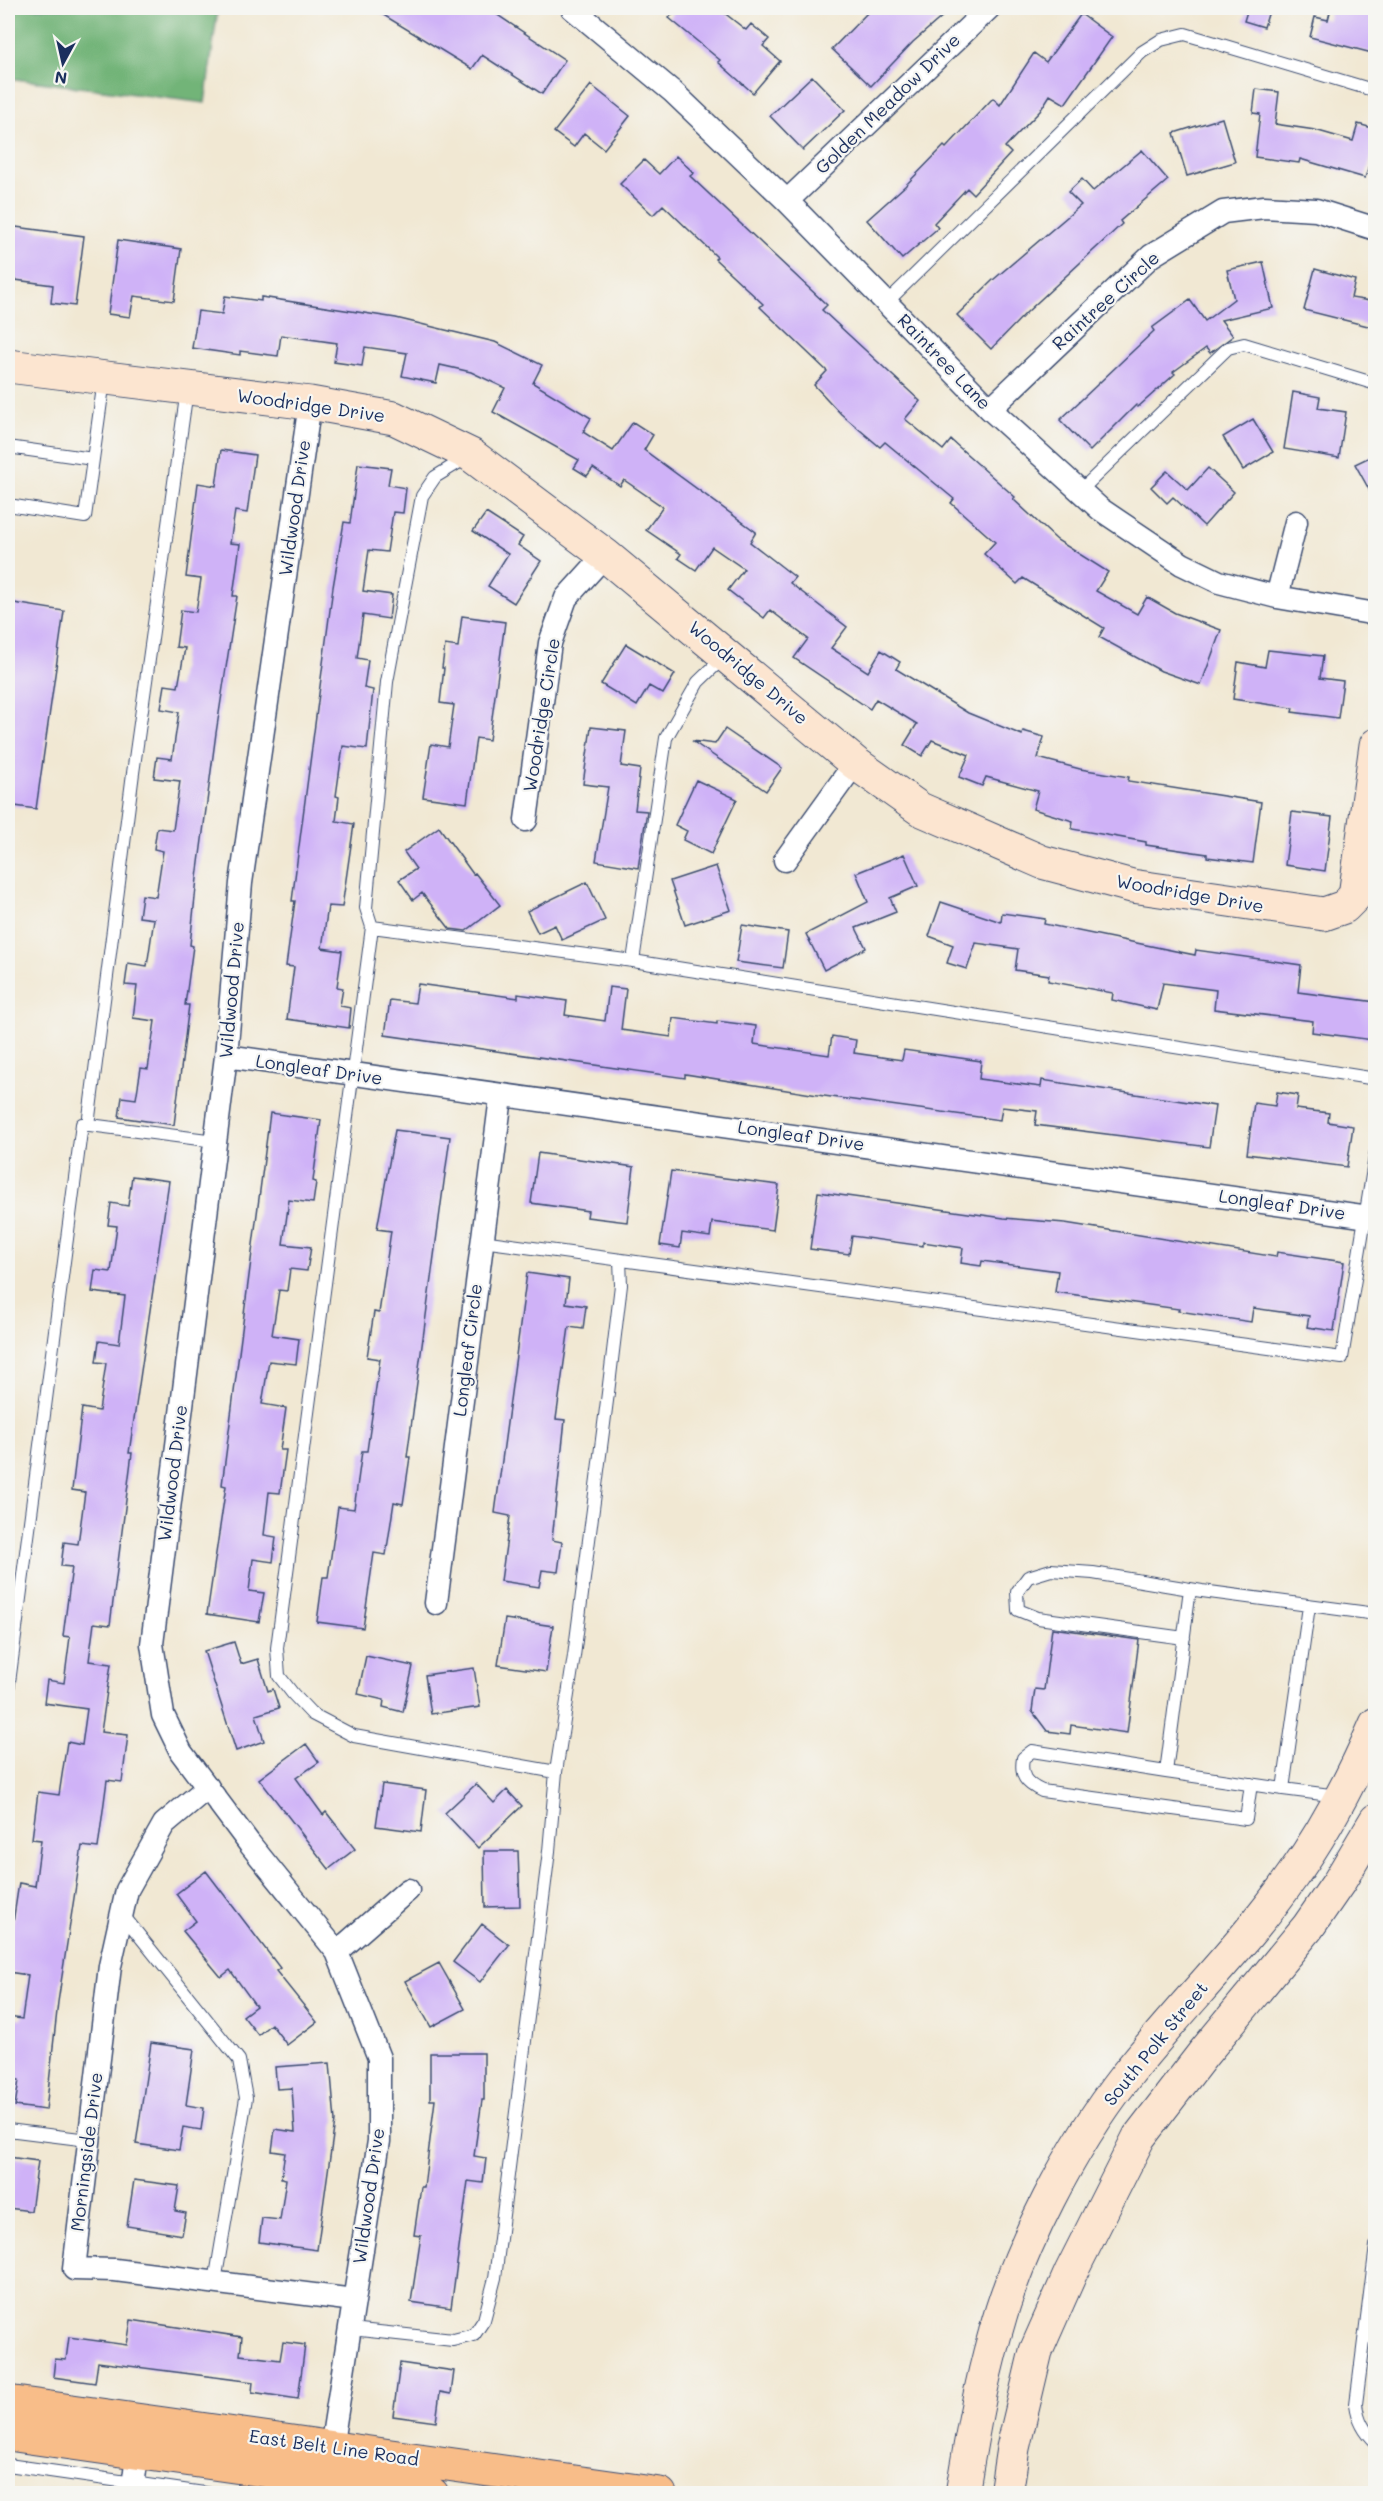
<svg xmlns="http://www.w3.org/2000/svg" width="1383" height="2501" viewBox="0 0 1383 2501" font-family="Mali,sans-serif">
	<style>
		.forest { fill: #72b478; stroke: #46726b; stroke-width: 1.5 }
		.building { fill: #cfb2f7 }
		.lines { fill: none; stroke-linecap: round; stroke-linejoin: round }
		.lane-casing { stroke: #3b4b70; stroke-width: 14 }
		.street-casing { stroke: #3b4b70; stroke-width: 25 }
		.secondary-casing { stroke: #3b4b70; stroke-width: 35 }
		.primary-casing { stroke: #3b4b70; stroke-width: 35 }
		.lane { stroke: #fff; stroke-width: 12 }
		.street { stroke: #fff; stroke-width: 22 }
		.secondary { stroke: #fce5d0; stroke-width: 33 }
		.primary { stroke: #f8bd89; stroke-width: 33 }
		.labels { text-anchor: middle; stroke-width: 4.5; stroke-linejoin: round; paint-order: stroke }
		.street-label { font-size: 18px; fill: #1b2f5e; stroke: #f6f6f2 }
	</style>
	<rect width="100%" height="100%" fill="#f6f6f2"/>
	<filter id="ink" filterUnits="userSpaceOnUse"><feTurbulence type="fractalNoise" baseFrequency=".0167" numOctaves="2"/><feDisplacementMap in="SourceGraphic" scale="12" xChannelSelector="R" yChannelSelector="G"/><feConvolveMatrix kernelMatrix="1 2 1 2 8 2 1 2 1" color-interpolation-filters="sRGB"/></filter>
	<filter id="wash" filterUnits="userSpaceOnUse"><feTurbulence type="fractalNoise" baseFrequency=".008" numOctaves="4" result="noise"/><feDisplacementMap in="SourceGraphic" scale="24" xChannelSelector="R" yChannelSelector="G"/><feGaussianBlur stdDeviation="1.35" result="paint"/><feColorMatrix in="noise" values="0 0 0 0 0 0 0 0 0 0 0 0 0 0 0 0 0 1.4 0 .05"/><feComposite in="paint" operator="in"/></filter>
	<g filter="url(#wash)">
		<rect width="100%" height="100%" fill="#f1e8d3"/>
		<!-- forest -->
		<path class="forest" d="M8,8H218L205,103L8,78Z"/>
		<g id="blocks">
			<!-- building -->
			<path class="building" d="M372,8H487L565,60L542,94L482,55L472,69Z
				M677,8H718L746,30L751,24L769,39L763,46L780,61L753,93L718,62L720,60L669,18Z
				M872,8H952L913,42L871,86L832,49Z
				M1248,8H1270L1264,27L1244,21Z
				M1331,8H1376V54L1310,37L1315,17L1328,20Z
				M1081,14L1112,37L1065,104L1050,95L1040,111L1005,147L1011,153L973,194L967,188L934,223L938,228L902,259L867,220L905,186L944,146L946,148L993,98L1000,105L1034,53L1046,62Z
				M812,76L845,110L803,150L770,116Z
				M591,85L630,116L604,149L584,133L574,147L554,132Z
				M1256,89L1279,92L1275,124L1315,130L1353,141L1358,124L1376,129V143L1365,178L1300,159L1299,163L1255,157L1260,114L1253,113Z
				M1222,118L1235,162L1187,176L1174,133Z
				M1142,150L1168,180L1120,221L1122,224L1026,313L991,349L957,315L993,280L1081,205L1068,192L1082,179L1093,191Z
				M676,156L694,173L690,176L827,305L822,310L920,401L905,419L943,450L951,440L1015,497L1013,499L1057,540L1108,572L1096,591L1137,614L1147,597L1175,613L1221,630L1201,685L1161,671L1099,637L1104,628L1023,578L1017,584L984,554L995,542L951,503L954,499L885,442L880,447L841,414L814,385L827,371L760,307L763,304L715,259L717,257L663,205L653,215L620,184L644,160L659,174Z
				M8,226L84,236L75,306L51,303L53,285L8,279Z
				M118,240L181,249L174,301L134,296L130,317L108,314Z
				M1263,262L1273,308L1221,320L1233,336L1210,353L1206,348L1173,372L1175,374L1138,407L1136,405L1090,451L1060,420L1154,331L1152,328L1190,300L1205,321L1234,299L1227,270Z
				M1315,269L1355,280L1351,298L1376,302V328L1304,310Z
				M225,296L261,301V297L396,318L495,342L542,365L533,383L591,418L583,432L613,451L633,422L653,435L644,450L756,532L750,542L795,577L790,583L847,627L831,648L868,672L881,650L900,662L896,669L968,713L1022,735L1023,731L1044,737L1038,758L1080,769L1129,777L1128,781L1261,802L1253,863L1207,857V854L1146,845V842L1072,829L1073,821L1033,809L1038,791L986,777L982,786L959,777L969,755L932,740L922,756L904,745L917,724L876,699L870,709L794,658L808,639L770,610L764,618L728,590L744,569L712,547L696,570L678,558L681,554L646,530L663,507L624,480L620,486L593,468L587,476L574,468L579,460L493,412L505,388L471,372L440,365L436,383L402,376L407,353L365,347L362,366L334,362L337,343L281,335L278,356L240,351V355L192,348L198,311L222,314Z
				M1293,392L1320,397L1318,408L1346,412L1339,458L1284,449Z
				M1253,419L1273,452L1243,470L1223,437Z
				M221,450L255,455L247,513L235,511L230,543L240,544L233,596H237L216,733L197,878L190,945L193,946L185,1005H189L174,1125L119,1117L122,1097L136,1099L141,1068L148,1069L155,1021L133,1018L137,986L125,985L128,963L147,966L154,919L139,917L142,895L156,897L163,851L154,849L157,828L173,830L180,781L154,778L157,757L172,759L179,712L161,709L165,685L178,687L185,648L176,647L181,610L196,612L201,579L186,577L198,483L216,486Z
				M1376,454V502L1355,464Z
				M358,464L391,468L388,485L406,488L403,513L393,512L387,552L369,550L363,591L392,595L389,619L363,615L357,658L368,660L364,688L373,690L367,749L343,746L336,796L339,797L336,821L354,824L342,907L328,906L322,948L342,951L337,987L343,988L340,1006L351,1008L349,1028L287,1019L294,967L286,966L295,901H292L298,854L333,587L344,522L350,523Z
				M1208,468L1234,492L1204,526L1173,497L1167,503L1151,487L1167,471L1188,490Z
				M486,513L523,537L518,545L541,561L514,603L488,586L508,554L473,531Z
				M8,602L64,611L36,809L8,805Z
				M462,616L505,622L489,740L476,738L467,803L423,797L431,744L448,747L454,705L440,703L444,668H442L445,645L458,647Z
				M626,644L675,674L663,694L649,686L637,706L601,684Z
				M1268,650L1323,656L1320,678L1343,681L1338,718L1292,712L1293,708L1233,699L1238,662L1265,667Z
				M591,727L626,731L621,766L640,769L635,810L647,811L638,868L596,861L608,787L583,784Z
				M725,729L782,768L766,791L692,741L715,744Z
				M696,780L737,799L711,854L683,840L687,831L675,825Z
				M1292,812L1332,817L1325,871L1285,865Z
				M439,827L473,874L475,873L500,905L466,931L450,929L422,893L413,900L399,880L416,869L404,852Z
				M904,854L918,886L890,898L896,912L856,928L866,948L824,970L806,934L868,902L856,873Z
				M716,866L731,910L685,925L670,881Z
				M587,882L605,920L562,940L555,925L538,933L527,911Z
				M941,902L1001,922L1002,913L1045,919L1044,924L1195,955L1196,950L1301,965L1298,992L1376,1002L1373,1040L1312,1032L1313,1021L1214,1009L1216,990L1163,983L1157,1010L1112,1000L1113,993L1048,981L1049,975L1015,970L1018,949L976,943L967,969L947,963L953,945L929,936Z
				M742,925L788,932L783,968L736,962Z
				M418,984L518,998V994L567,1001L565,1015L605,1021L609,987L626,989L621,1030L671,1037L673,1018L717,1024V1021L756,1026L754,1044L829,1055L832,1036L856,1040L854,1053L902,1060L904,1050L981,1061L979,1079L1041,1087L1042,1080L1215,1106L1209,1147L1035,1125L1037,1111L1002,1107L1000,1120L824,1096L685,1074V1078L385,1035L390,1000L415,1003Z
				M1277,1092L1298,1095L1296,1109L1329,1113L1328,1122L1353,1126L1347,1167L1247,1154L1254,1103L1275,1106Z
				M270,1113L321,1120L313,1181L316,1182L313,1203L289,1200L283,1244L311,1247L307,1271L290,1269L287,1291L279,1290L272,1335L299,1339L296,1364L269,1361L262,1404L286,1408L280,1450H286L280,1493L269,1492L264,1535L276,1537L273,1562L253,1559L249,1591L264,1593L259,1622L207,1614L226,1486L222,1485Z
				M395,1130L450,1137L407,1457H410L403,1504L394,1502L386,1555L374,1553L363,1628L317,1622L323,1577H328L338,1507L354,1509L362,1451H367L380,1359L367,1357L374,1312L379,1313L391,1231L377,1229Z
				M538,1153L634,1167L627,1222L587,1217L588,1211L531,1203Z
				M671,1171L779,1185L773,1230L712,1222L710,1237L682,1233L680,1248L660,1245Z
				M132,1176L169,1181L129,1453H132L110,1625L94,1623L89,1661L111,1664L101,1732L128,1735L122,1782L107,1780L98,1848L82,1846L58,2002L46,2110L15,2106L19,2080L8,2078V2017L22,2019L28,1975L8,1972V1956L19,1883L35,1886L41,1840L32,1839L38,1792L59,1795L67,1742L82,1745L87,1709L44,1703L47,1680L64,1683L70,1637L63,1636L72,1567L61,1566L64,1542L78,1544L85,1492L72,1490L82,1408L99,1411L106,1363L96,1362L99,1341L119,1344L125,1296L92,1292L95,1270L111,1272L117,1226L108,1225L111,1203L128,1206Z
				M818,1192L1004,1218L1065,1223L1276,1257L1277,1252L1344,1262L1334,1331L1307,1327L1309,1316L1253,1308L1251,1322L1178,1311L1179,1309L1055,1292L1058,1271L982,1261L981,1266L961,1263L963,1248L923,1242V1246L852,1236L849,1254L810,1249Z
				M527,1273L569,1279L566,1303L586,1306L583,1329L569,1327L556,1419L565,1420L552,1540L562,1542L558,1572L542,1570L539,1587L501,1581L510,1516L495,1513Z
				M505,1619L553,1626L546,1672L498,1665Z
				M1052,1628L1139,1640L1127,1733L1071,1725L1070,1734L1047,1731L1032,1711L1035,1689L1044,1690Z
				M234,1642L241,1664L258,1659L268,1691L273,1689L279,1708L256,1715L264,1741L236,1751L204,1651Z
				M366,1656L413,1666L403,1712L383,1707L384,1700L358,1694Z
				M474,1668L480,1707L431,1714L425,1675Z
				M306,1744L319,1762L296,1778L323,1815L326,1812L355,1849L329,1869L259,1779Z
				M382,1784L426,1790L421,1832L376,1826Z
				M476,1784L494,1803L507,1790L522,1806L478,1848L445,1813Z
				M484,1851H518L520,1906L485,1907Z
				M206,1871L280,1968L276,1971L317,2022L287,2045L271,2024L258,2035L243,2016L256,2006L230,1970L221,1977L183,1931L196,1921L176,1894Z
				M482,1924L509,1945L480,1982L453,1962Z
				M439,1963L465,2009L431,2027L405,1981Z
				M151,2043L194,2049L186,2105L204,2108L201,2130L183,2127L179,2150L136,2144Z
				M430,2053H484V2100H482L474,2156L486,2158L483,2183L468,2181L451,2308L411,2302L421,2236L414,2235L421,2187H424L435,2100H430Z
				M330,2063L335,2121L317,2250L259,2242L262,2218L280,2220L286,2179L281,2178L285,2153L272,2151L275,2129L295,2132L292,2088L277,2089L275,2067Z
				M8,2157L38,2161L31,2211L8,2208Z
				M134,2180L179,2186L175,2211L186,2213L182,2235L127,2226Z
				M131,2320L242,2337L240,2355L280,2360L283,2342L305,2345L298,2399L252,2392L253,2382L98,2362L95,2383L53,2377L55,2359L66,2360L69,2337L127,2345Z
				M400,2363L454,2371L451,2394L440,2392L436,2422L393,2416Z"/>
		</g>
	</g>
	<g filter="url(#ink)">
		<use href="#blocks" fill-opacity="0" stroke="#3b4b70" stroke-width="1.5"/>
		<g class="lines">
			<!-- lane casing -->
			<g class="lane-casing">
				<path id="lane" d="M791,8H811
					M887,302L1142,52L1161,40L1185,34L1376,91
					M8,447L93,459
					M466,458L435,477L422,496L387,682L366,908L372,927L277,1648L279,1676L293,1694L312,1714L354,1736L556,1772
					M1080,491L1228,348L1244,344L1376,384
					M8,505L85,517L104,380
					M372,927L633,961L1376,1079
					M633,961L666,738L698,682L725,656
					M88,1125L133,773L187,390
					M482,1241L1342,1358L1376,1151
					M1190,1589L1166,1772L1283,1789
					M1309,1606L1283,1789L1338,1796
					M1184,1638L1038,1618L1018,1610L1017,1592L1028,1577L1051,1570L1093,1573L1202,1591L1376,1614
					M8,1690L82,1124L215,1141
					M1166,1772L1032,1751L1023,1758C1020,1776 1025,1783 1042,1791L1246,1819L1251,1784
					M122,1914L239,2060L246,2098L215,2282
					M8,2130L88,2140
					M1376,2246L1356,2404C1358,2420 1364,2431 1376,2442
					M351,2329L453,2340L474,2335L484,2320L495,2278L549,1851L556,1772L574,1656L608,1393L621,1285L620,1260
					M8,2465L211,2494"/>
			</g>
			<!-- street casing -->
			<g class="street-casing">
				<path id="street" d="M572,8L673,92L787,201L990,409L1100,509L1182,564L1219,582L1277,597L1376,614
					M787,201L989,8
					M310,403L241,883L226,1056L152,1644L163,1715L181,1752L249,1843L337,1952L379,2058V2141L329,2462
					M990,409L1151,256L1223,212L1264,207L1316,210L1376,229
					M1277,597L1296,522
					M526,820L550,643L566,598L605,555
					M785,860L855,763
					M226,1056L1376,1218
					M436,1603L501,1097
					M208,1787L164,1824L127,1890L110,1966L74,2269L115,2270L354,2300
					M337,1952L408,1890
					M132,2494L139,2440"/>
			</g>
			<!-- secondary casing -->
			<g class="secondary-casing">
				<path id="secondary" d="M8,366L310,403L394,418L471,455L605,555L855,763L920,809L1042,862L1132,886L1324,914L1344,907L1355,896L1376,745
					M962,2494C971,2440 980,2386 995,2334C1017,2250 1072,2145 1125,2077C1179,2008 1243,1947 1293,1875C1327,1828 1353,1777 1376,1724
					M1006,2494L1013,2448L1036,2351L1071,2272L1139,2137L1203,2054L1308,1927L1339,1882L1376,1820"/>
			</g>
			<!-- primary casing -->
			<g class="primary-casing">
				<path id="primary" d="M8,2402L660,2494
					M8,2434L432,2494"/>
			</g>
			<!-- lane -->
			<use href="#lane" class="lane"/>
			<!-- street -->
			<use href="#street" class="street"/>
			<!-- secondary -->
			<use href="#secondary" class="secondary"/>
			<!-- primary -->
			<use href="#primary" class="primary"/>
		</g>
	</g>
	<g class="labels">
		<!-- street labels -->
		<g class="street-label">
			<text transform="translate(888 104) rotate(-44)" y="6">Golden Meadow Drive</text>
			<text transform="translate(1106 301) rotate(-42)" y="6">Raintree Circle</text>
			<text transform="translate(944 362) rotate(46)" y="6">Raintree Lane</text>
			<text transform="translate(311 406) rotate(8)" y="6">Woodridge Drive</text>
			<text transform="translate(295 508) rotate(-82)" y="6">Wildwood Drive</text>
			<text transform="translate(748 673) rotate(40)" y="6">Woodridge Drive</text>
			<text transform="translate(542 715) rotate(-81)" y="6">Woodridge Circle</text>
			<text transform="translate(1190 894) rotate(10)" y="6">Woodridge Drive</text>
			<text transform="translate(232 990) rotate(-85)" y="6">Wildwood Drive</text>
			<text transform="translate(319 1070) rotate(8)" y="6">Longleaf Drive</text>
			<text transform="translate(801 1136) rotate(8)" y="6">Longleaf Drive</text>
			<text transform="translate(1282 1205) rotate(8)" y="6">Longleaf Drive</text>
			<text transform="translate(468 1350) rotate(-83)" y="6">Longleaf Circle</text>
			<text transform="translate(173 1473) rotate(-83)" y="6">Wildwood Drive</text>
			<text transform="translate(1156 2044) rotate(-51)" y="6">South Polk Street</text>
			<text transform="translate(87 2152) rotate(-83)" y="6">Morningside Drive</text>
			<text transform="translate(369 2196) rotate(-82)" y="6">Wildwood Drive</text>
			<text transform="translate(334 2448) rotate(8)" y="6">East Belt Line Road</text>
		</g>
	</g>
	<!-- margin -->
	<rect width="1383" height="2501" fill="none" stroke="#f6f6f2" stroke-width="30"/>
	<!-- north arrow -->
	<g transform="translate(63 63) rotate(188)" stroke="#f6f6f2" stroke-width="4.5" paint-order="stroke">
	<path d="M0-4.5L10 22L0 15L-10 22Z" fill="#1b2f5e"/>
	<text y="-9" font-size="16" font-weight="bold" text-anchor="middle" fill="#1b2f5e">N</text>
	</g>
</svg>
